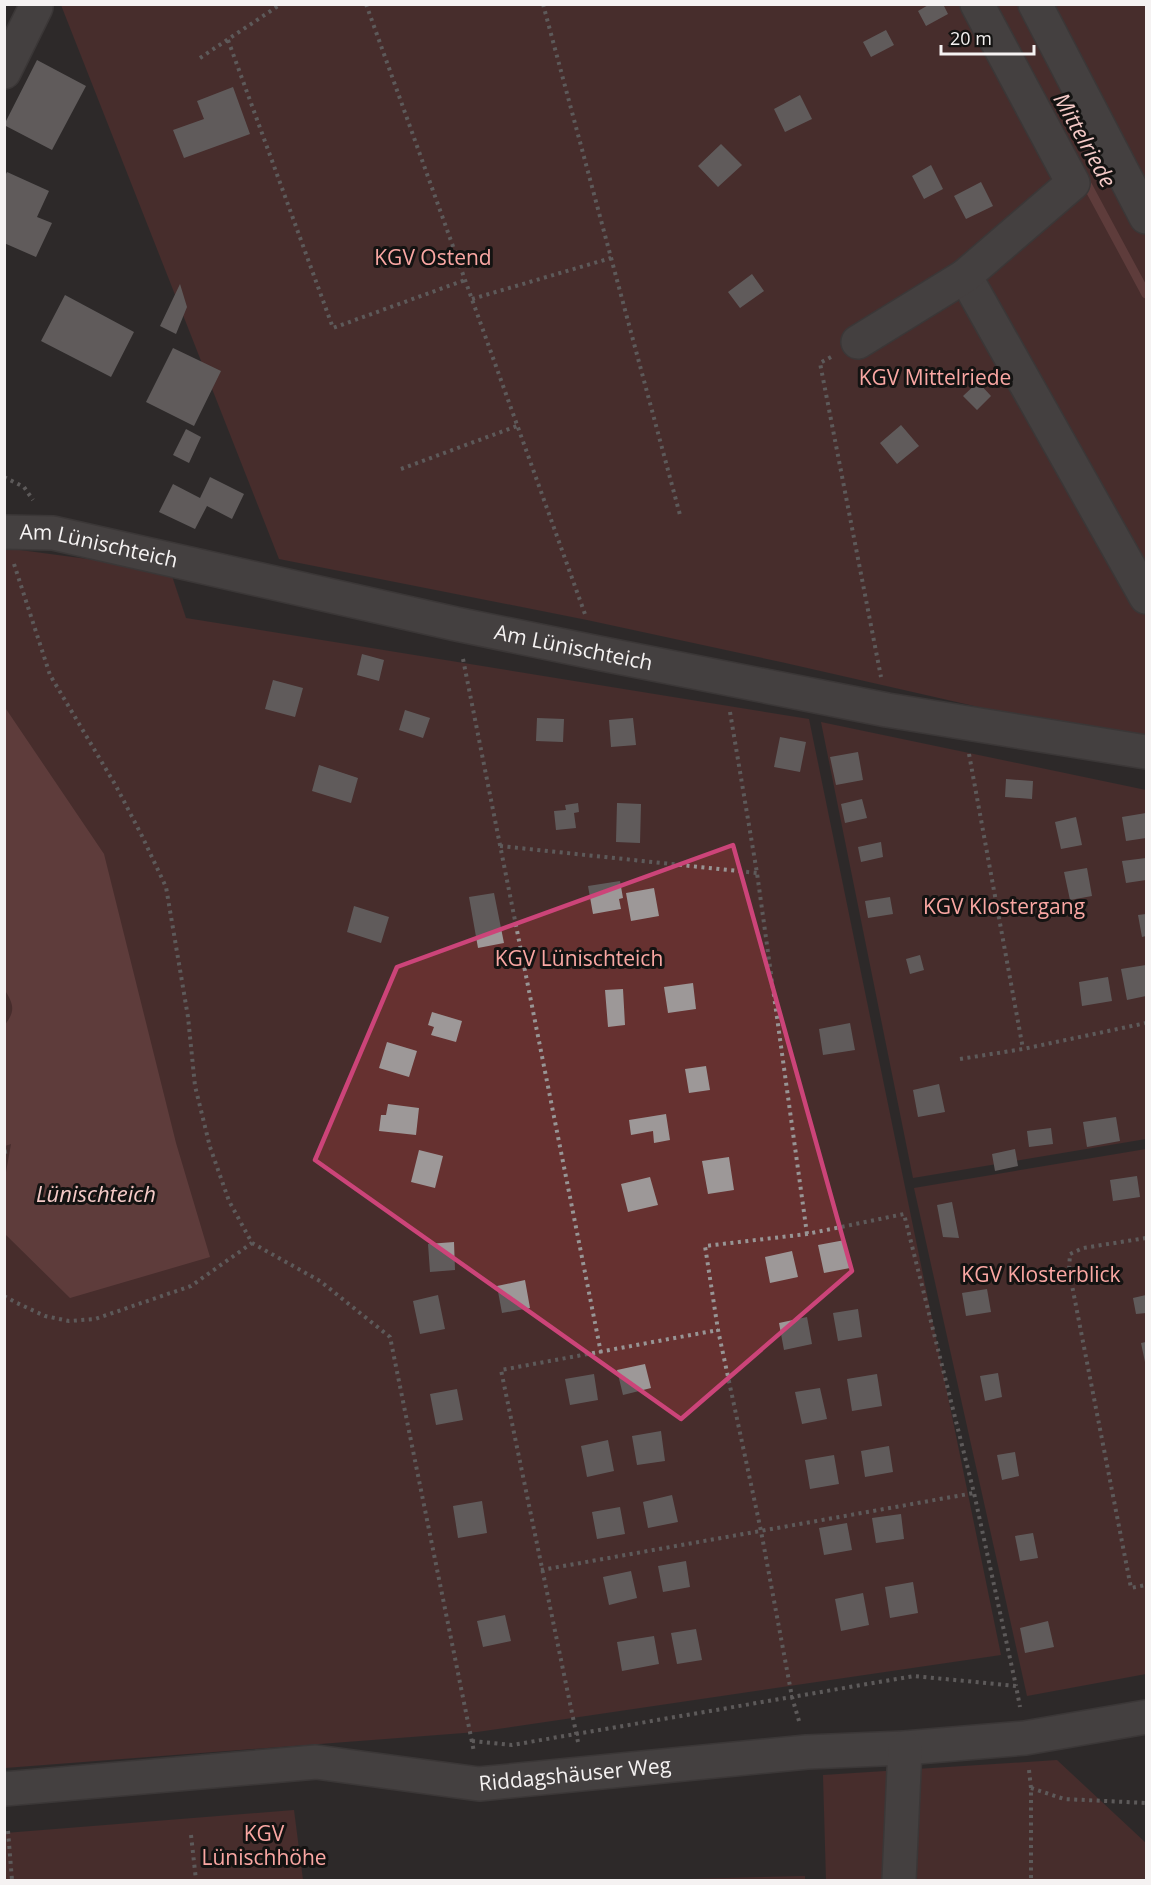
<svg xmlns="http://www.w3.org/2000/svg" width="1151" height="1885" viewBox="0 0 1151 1885" font-family="'Open Sans',sans-serif">
	<style>
		.green { fill: #663130 }
		.water { fill: #995351 }
		.lines { fill: none; stroke-linecap: round; stroke-linejoin: round }
		.stream { stroke: #995351; stroke-width: 9 }
		.building { fill: #9d9898 }
		.minor-casing { stroke: #4c4848; stroke-width: 36 }
		.path { stroke: #989595; stroke-width: 4; stroke-dasharray: 3 4.5; stroke-linecap: butt }
		.minor { stroke: #605b5b; stroke-width: 33 }
		.marked { fill: none; stroke: #cc4479; stroke-width: 4.5; stroke-linejoin: round }
		.labels { text-anchor: middle; stroke-width: 6; stroke-linejoin: round; paint-order: stroke }
		.park-label { font-size: 21px; fill: #faa7a3; stroke: #141312 }
		.street-label { font-size: 21px; fill: #f5f2f2; stroke: #141312 }
		.water-label { font-size: 22px; font-style: italic; fill: #f5cac7; stroke: #141312 }
	</style>
	<rect width="100%" height="100%" fill="#2d2929"/>
	<!-- green -->
	<path class="green" d="M61,5H1146V745L781,662L587,620L279,559Z
		M5,548L170,570L186,618L809,719L1001,1655L477,1732L5,1768Z
		M821,722L1146,790V1139L913,1178Z
		M1146,1149V1674L1027,1696L914,1188Z
		M1057,1760L1146,1843V1880H826L823,1775Z
		M294,1810L303,1880H5V1833Z
		M805,1876V1880H650Z"/>
	<!-- water -->
	<path class="water" d="M4,706L104,854L176,1143L210,1257L70,1298L5,1234V1178L11,1144L5,1146L4,1026C16,1011 14,1004 4,989Z"/>
	<g class="lines">
		<!-- stream -->
		<path class="stream" d="M1083,177L1146,294"/>
	</g>
	<!-- building -->
	<path class="building" d="M930,4H943L948,14L926,26L918,11Z
		M886,30L894,45L871,57L863,42Z
		M37,60L86,86L52,150L4,125Z
		M233,87L250,134L184,158L173,130L204,119L197,101Z
		M800,95L812,119L785,132L774,109Z
		M721,144L742,165L718,187L698,166Z
		M931,165L943,189L924,199L912,176Z
		M7,172L49,191L37,217L52,223L36,257L4,243V178Z
		M981,182L993,206L966,219L954,196Z
		M752,274L764,291L740,308L728,292Z
		M180,284L187,307L176,334L160,326Z
		M65,295L134,332L111,377L41,341Z
		M173,348L221,371L194,426L146,402Z
		M978,382L991,396L977,410L963,396Z
		M901,425L919,446L897,464L880,443Z
		M186,429L201,437L189,463L173,455Z
		M210,477L244,494L232,519L207,506L195,529L159,512L173,484L200,498Z
		M362,654L384,660L379,681L357,675Z
		M273,680L303,688L295,717L265,709Z
		M405,710L430,718L423,738L399,730Z
		M537,718L564,719L563,742L536,741Z
		M633,718L636,745L611,747L609,720Z
		M780,737L806,742L800,772L774,767Z
		M858,752L863,780L836,785L830,757Z
		M319,765L358,778L351,803L312,791Z
		M1006,779L1033,781L1032,799L1005,797Z
		M862,799L867,818L845,823L841,804Z
		M578,803L579,812L574,813L576,828L556,830L554,811L566,810L565,805Z
		M617,803L641,804L640,843L616,842Z
		M1146,813V838L1126,841L1122,817Z
		M1076,817L1082,845L1061,849L1055,822Z
		M881,842L883,857L861,862L858,847Z
		M1146,858V880L1126,883L1122,861Z
		M1087,868L1092,896L1070,900L1064,872Z
		M620,881L623,898L619,899L621,909L593,914L588,886Z
		M654,888L659,916L631,921L626,893Z
		M494,893L504,943L478,948L469,897Z
		M890,897L893,914L868,918L865,901Z
		M354,906L389,917L381,943L347,932Z
		M1146,914V936L1142,937L1138,915Z
		M920,955L924,970L910,974L906,959Z
		M1146,965V996L1127,1000L1121,969Z
		M1108,977L1112,1001L1082,1006L1079,982Z
		M693,983L696,1009L668,1013L664,987Z
		M623,989L625,1025L608,1027L605,990Z
		M432,1012L462,1021L456,1042L431,1035L434,1027L428,1025Z
		M850,1023L855,1050L823,1055L819,1029Z
		M387,1042L417,1051L409,1077L379,1068Z
		M706,1066L710,1090L689,1093L685,1069Z
		M939,1084L945,1112L918,1117L913,1090Z
		M388,1104L419,1108L416,1135L379,1131L381,1115H386Z
		M666,1114L670,1140L654,1143L653,1131L631,1135L629,1120Z
		M1116,1117L1120,1141L1087,1147L1083,1122Z
		M1051,1128L1053,1144L1029,1147L1027,1131Z
		M1015,1149L1018,1166L995,1171L992,1154Z
		M419,1150L443,1156L435,1188L411,1182Z
		M729,1157L734,1190L708,1194L702,1161Z
		M1137,1176L1140,1197L1113,1201L1110,1180Z
		M650,1177L658,1205L628,1212L621,1184Z
		M952,1202L959,1238L943,1237L937,1205Z
		M845,1240L850,1268L824,1273L818,1245Z
		M454,1242L455,1270L430,1272L428,1244Z
		M792,1251L798,1277L770,1283L765,1257Z
		M525,1280L530,1308L502,1313L497,1286Z
		M987,1289L991,1312L966,1316L962,1293Z
		M438,1295L445,1329L420,1334L413,1301Z
		M1146,1295V1313L1136,1314L1133,1298Z
		M858,1309L862,1337L838,1341L833,1313Z
		M807,1317L812,1344L784,1350L779,1323Z
		M1146,1342V1362H1145L1141,1343Z
		M645,1364L651,1388L623,1395L617,1370Z
		M998,1373L1002,1397L985,1401L980,1376Z
		M594,1374L598,1400L570,1405L565,1379Z
		M877,1374L882,1406L852,1411L847,1379Z
		M820,1388L827,1419L802,1424L795,1392Z
		M457,1389L463,1420L436,1425L430,1394Z
		M661,1431L665,1461L637,1465L632,1436Z
		M608,1440L614,1471L587,1477L581,1446Z
		M889,1446L893,1472L865,1477L861,1451Z
		M1015,1452L1019,1476L1002,1480L997,1455Z
		M834,1455L839,1484L810,1489L805,1460Z
		M672,1495L678,1522L648,1528L643,1502Z
		M482,1501L487,1533L458,1538L453,1506Z
		M620,1507L625,1534L597,1539L592,1512Z
		M901,1514L904,1539L876,1543L872,1518Z
		M847,1523L852,1550L824,1555L819,1528Z
		M1033,1533L1038,1558L1020,1561L1015,1536Z
		M686,1561L690,1587L663,1592L658,1566Z
		M631,1571L637,1598L609,1605L603,1577Z
		M913,1582L918,1613L890,1618L885,1587Z
		M863,1593L869,1625L841,1631L835,1599Z
		M505,1615L511,1641L483,1647L477,1621Z
		M1048,1621L1054,1647L1025,1653L1020,1628Z
		M696,1629L702,1660L677,1664L671,1633Z
		M654,1636L659,1664L622,1671L617,1642Z"/>
	<g class="lines">
		<!-- minor casing -->
		<g class="minor-casing">
			<g id="minor">
				<path d="M1035,4L1146,217"/>
				<path d="M4,72L36,7V4"/>
				<path d="M965,276L1146,597"/>
				<path d="M858,342L965,276L1073,183L977,4"/>
				<path id="s1" d="M4,532L53,533L456,624L598,653L887,710L1146,752"/>
				<path id="s2" d="M4,1789L316,1762L479,1784L807,1752L905,1748L1025,1738L1146,1717"/>
				<path d="M899,1880L905,1748"/>
			</g>
		</g>
		<!-- path -->
		<path class="path" d="M366,4L586,617
			M543,4L680,515
			M228,40L333,328L465,280
			M200,58L281,4
			M472,299L611,258
			M831,357L820,363L881,677
			M401,469L517,426
			M4,477L24,487L33,500
			M14,564L50,675L116,786L142,836L166,887L188,1017L195,1086L210,1147L229,1201L252,1243L320,1281L390,1337L474,1752
			M463,659L601,1353
			M730,712L757,873L807,1234
			M969,754L1023,1049
			M500,846L757,873
			M960,1059L1023,1049L1146,1023
			M4,1152L10,1151
			M1146,1238L1083,1248L1070,1254L1069,1270L1131,1588L1146,1585
			M4,1296L17,1303L45,1316L69,1321L95,1319L191,1286L252,1243
			M541,1570L974,1493
			M799,1721L792,1697L761,1531L718,1330L705,1246L807,1234L904,1214L974,1493L1016,1686
			M472,1741L512,1745L914,1676L1016,1686L1020,1707
			M578,1742L501,1370L718,1330
			M1029,1770L1031,1788V1880
			M1031,1788L1064,1799L1146,1803
			M8,1831L12,1880
			M191,1835L196,1880"/>
		<!-- minor -->
		<use href="#minor" class="minor"/>
	</g>
	<!-- marked area -->
	<path d="M0 0H1151V1885H0ZM733,845L852,1271L681,1419L315,1160L397,967Z" fill="#2d2929" fill-opacity=".55" fill-rule="evenodd"/>
	<path class="marked" d="M733,845L852,1271L681,1419L315,1160L397,967Z"/>
	<g class="labels">
		<!-- park labels -->
		<g class="park-label">
			<text x="433" y="265">KGV Ostend</text>
			<text x="935" y="385">KGV Mittelriede</text>
			<text x="1004" y="914">KGV Klostergang</text>
			<text x="579" y="966">KGV Lünischteich</text>
			<text x="1041" y="1282">KGV Klosterblick</text>
			<text x="264" y="1841">KGV<tspan x="264" dy="24">Lünischhöhe</tspan></text>
		</g>
		<!-- street labels -->
		<g class="street-label">
			<text dy="7" stroke="none"><textPath href="#s1" startOffset="96">Am Lünischteich</textPath></text>
			<text dy="7" stroke="none"><textPath href="#s1" startOffset="582">Am Lünischteich</textPath></text>
			<text dy="7" stroke="none"><textPath href="#s2" startOffset="574">Riddagshäuser Weg</textPath></text>
		</g>
		<!-- water labels -->
		<g class="water-label">
			<text transform="translate(1085 140) rotate(61)" y="8">Mittelriede</text>
			<text x="96" y="1202">Lünischteich</text>
		</g>
	</g>
	<!-- border -->
	<rect width="1151" height="1885" fill="none" stroke="#f5f2f2" stroke-width="12"/>
	<!-- scale -->
	<path d="M941 45v9h93v-9" fill="none" stroke="#f5f2f2" stroke-width="3"/>
	<text x="950" y="45" font-size="18" fill="#f5f2f2" stroke="#141312" stroke-width="4.5" paint-order="stroke">20 m</text>
</svg>
